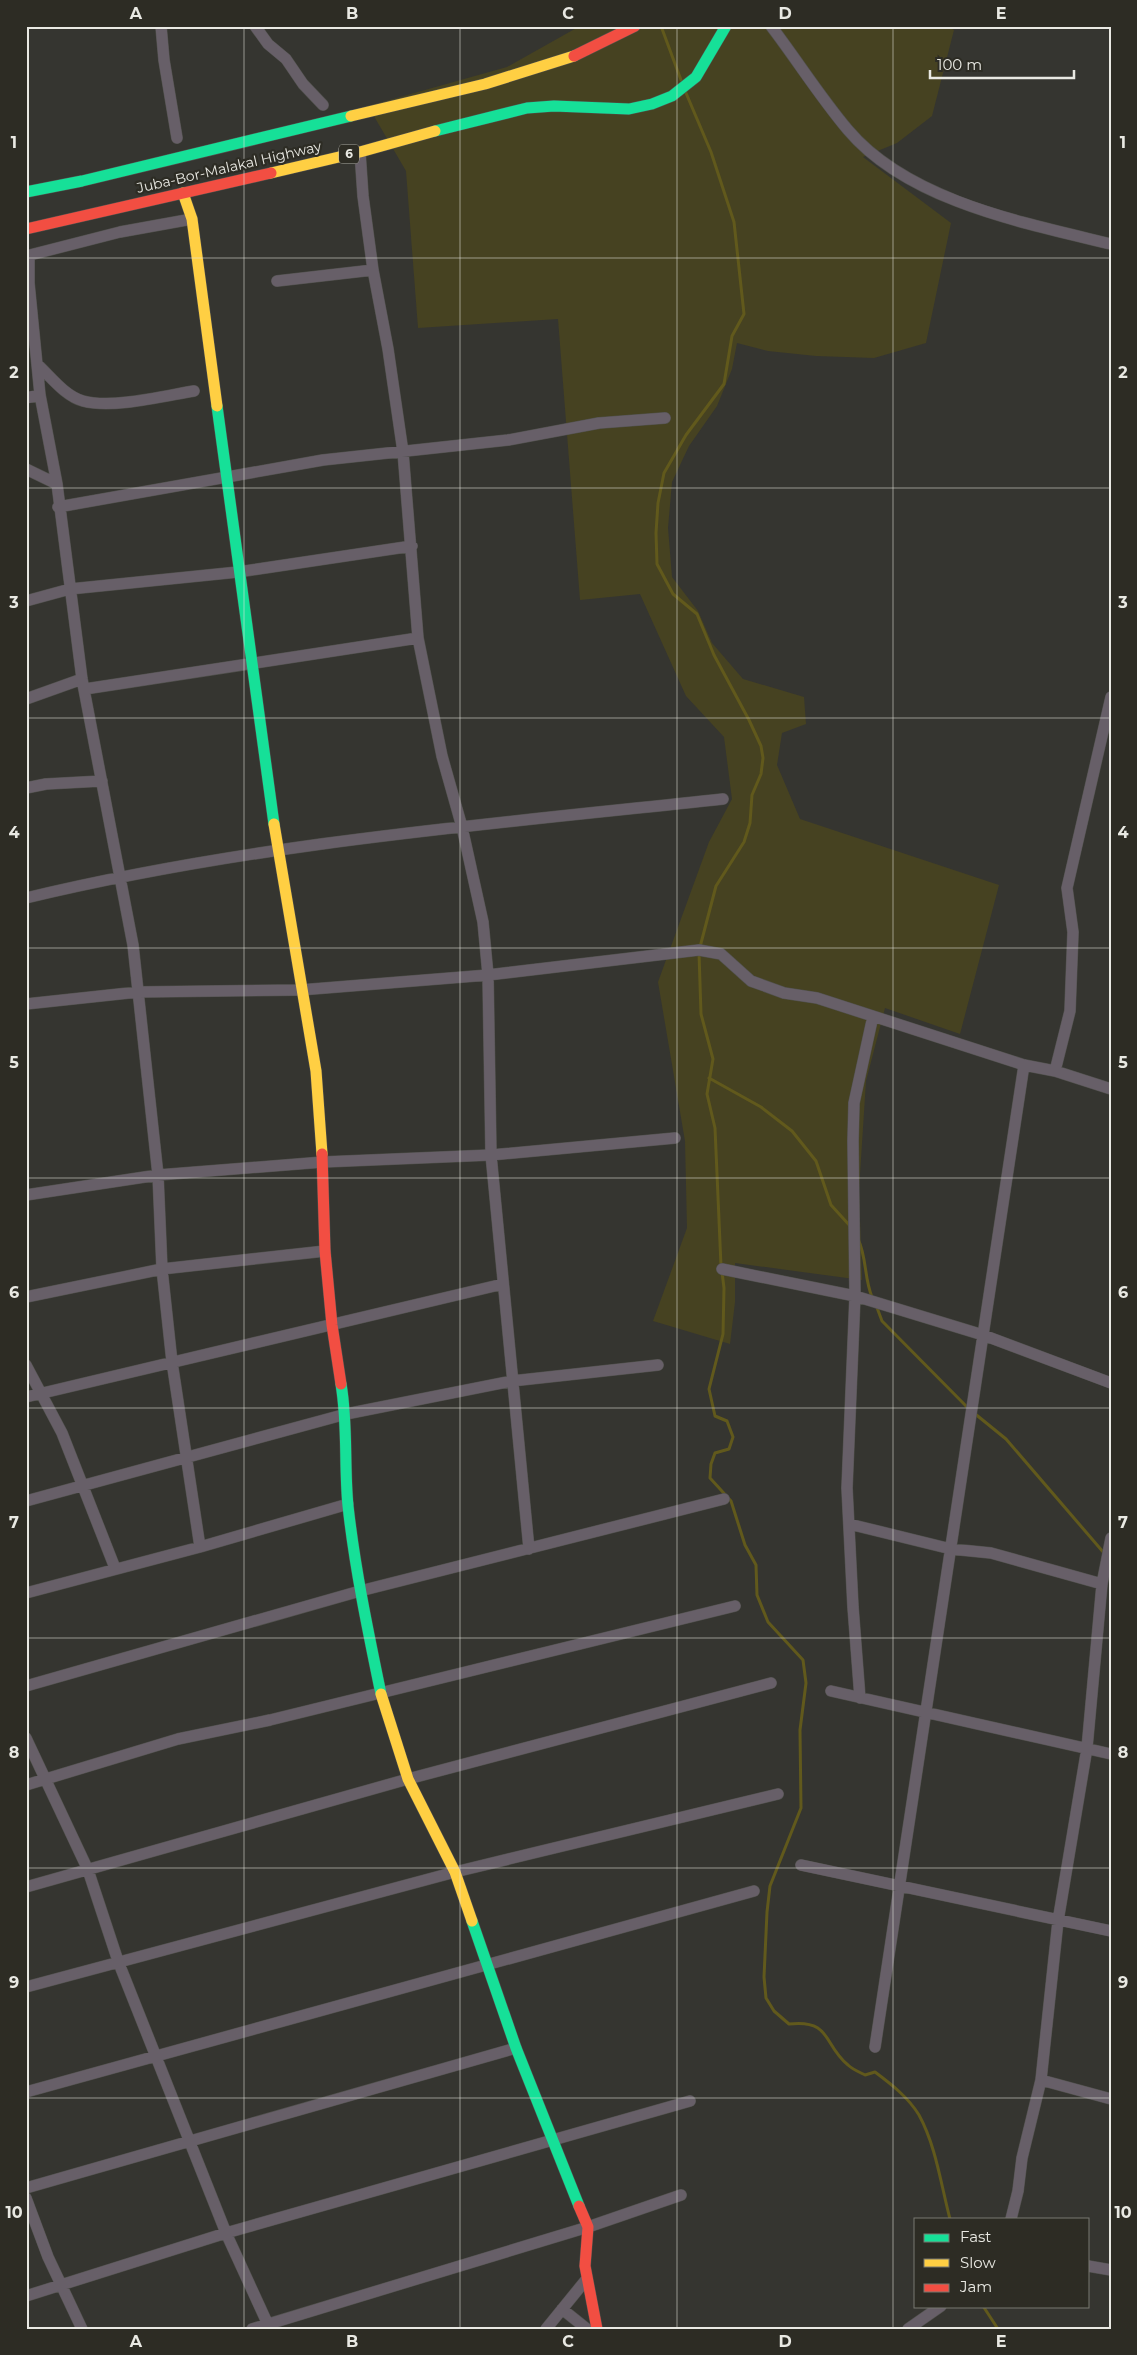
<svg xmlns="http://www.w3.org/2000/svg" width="1137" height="2355" viewBox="0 0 1137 2355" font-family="Montserrat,sans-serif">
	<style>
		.green { fill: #464221 }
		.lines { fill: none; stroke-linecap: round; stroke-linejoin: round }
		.stream { stroke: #61591c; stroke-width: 3 }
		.street-casing { stroke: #51514d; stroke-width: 12 }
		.fast-casing { stroke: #51514d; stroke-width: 12 }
		.slow-casing { stroke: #51514d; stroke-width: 12 }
		.jam-casing { stroke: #51514d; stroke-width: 12 }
		.street { stroke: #675f68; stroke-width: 11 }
		.fast { stroke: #16e098; stroke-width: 11 }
		.slow { stroke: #ffcf43; stroke-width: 11 }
		.jam { stroke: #f24e42; stroke-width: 11 }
		.grid { fill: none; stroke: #e9e9e3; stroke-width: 1; stroke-opacity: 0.55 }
		.labels { text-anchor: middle; stroke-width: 4.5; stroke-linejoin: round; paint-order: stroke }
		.shield { fill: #2d2c24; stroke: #b1b0aa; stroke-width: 1 }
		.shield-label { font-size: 12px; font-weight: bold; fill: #e9e9e3 }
		.street-label { font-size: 14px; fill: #e9e9e3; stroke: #2d2c24 }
		.neatline { fill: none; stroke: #e9e9e3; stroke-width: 2 }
		.grid-label { font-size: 16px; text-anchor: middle; font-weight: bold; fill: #e9e9e3 }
	</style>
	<rect width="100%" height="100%" fill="#353530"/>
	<!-- green -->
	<path class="green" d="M580,26H947L954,30L932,116L897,143L863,157L951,223L926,343L874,358L816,356L768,351L737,343L732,369L717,406L689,446L672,482L668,528L672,577L698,611L712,643L743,679L804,697L806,724L782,733L777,765L800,819L999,885L960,1034L885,1008L866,1081L859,1190L862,1280L735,1263V1302L730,1344L653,1321L687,1228L685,1141L658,982L709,842L732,799L724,737L686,696L640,594L580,600L558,319L418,328L406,171L368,106L507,67Z"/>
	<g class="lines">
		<!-- stream -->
		<path class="stream" d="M661,26L681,80
			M686,93L711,152L734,222L744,314L732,336L724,384L686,435L664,473L658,503L656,533L657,564L673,594L697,614L714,655L749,720L761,746L763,758L761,774L752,795L750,823L744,842L716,886L700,947
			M699,953L701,1014L713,1059L707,1094L715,1128L721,1266
			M709,1078L761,1107L792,1131L816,1161L831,1205L851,1227
			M858,1239C867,1258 864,1278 872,1297
			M722,1272L724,1288L723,1334L709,1389L715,1416L727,1421L733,1437L729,1449L715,1453L711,1464L710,1478L731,1501L745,1545L756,1565L757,1595L768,1622L803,1660L806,1683L800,1730L801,1808L770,1886L767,1912L764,1977L766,1998L774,2011L789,2024C832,2019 823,2045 848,2065C852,2069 859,2072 865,2075L875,2072C891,2084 908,2097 919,2115C936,2146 941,2185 950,2219
			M876,1305L882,1321L969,1409
			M974,1413L1006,1439L1104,1553
			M983,2306L998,2329"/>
		<!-- street casing -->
		<g class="street-casing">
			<path id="street" d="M161,26L164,60L177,138
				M255,26L268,44L286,59L303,84L323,105
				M771,26C797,60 820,97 848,130C908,201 1024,223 1111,244
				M360,152L363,196L373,270L388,349L403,452L418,638L442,756L462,827L483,922L488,975L491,1155L529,1549
				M26,256L120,232L192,219
				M29,256V283L40,395L57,484L82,679L133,945L158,1175L162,1269L172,1362L200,1547
				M277,281L373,270
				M38,365C51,377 65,396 83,401C112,409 164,396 194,391
				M26,398L40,395
				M26,469L57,484
				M58,507L323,460L508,440L599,423L665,418
				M26,601L70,589L238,572L412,546
				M85,689L418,638
				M26,699L82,679
				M26,788L46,784L102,781
				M26,898C254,843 490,824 723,799
				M26,1004L138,992L300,990L488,975L699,950L721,954L751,981L784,993L817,998L1024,1065L1055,1071L1111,1089
				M1055,1071L1070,1011L1073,932L1067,888L1111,697
				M26,1195L158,1175L323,1162L491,1155L675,1138
				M722,1269L855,1296L983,1335L1111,1383
				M26,1297L162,1269L325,1251
				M26,1365L62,1433L115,1568
				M26,1397L503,1284
				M26,1501L346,1414L512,1381L658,1365
				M849,1524L951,1549L991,1553L1102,1584
				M26,1593L200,1547L348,1504
				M26,1686L360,1591L724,1499
				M831,1691L1111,1754
				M860,1698L853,1607L847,1488L855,1296L853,1141L854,1103L873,1016
				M26,1738L88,1870L118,1961L226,2233L270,2329
				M26,1785L178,1739L270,1720L735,1606
				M801,1865L1111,1931
				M26,1887L408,1779L771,1683
				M26,1987L455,1872L778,1794
				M875,2047L1024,1065
				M1041,2080L1111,2099
				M26,2092L754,1891
				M26,2188L516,2048
				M26,2198L48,2257L82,2329
				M1011,2219L1018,2191L1022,2158L1041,2080L1058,1921L1087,1748L1102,1584L1111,1538
				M1088,2266L1111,2270
				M26,2296L226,2233L690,2101
				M562,2309L587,2329
				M252,2329L588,2227L681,2195
				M546,2329L585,2281
				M908,2329L941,2306"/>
		</g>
		<!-- fast casing -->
		<g class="fast-casing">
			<path id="fast" d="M435,131L527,108L554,106L629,109L652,104L672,96L696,77L726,26
				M26,192L82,181L351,116
				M217,406L274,824
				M341,1384C348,1425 344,1465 348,1506C355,1569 368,1631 381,1694
				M472,1921L516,2048L579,2206"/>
		</g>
		<!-- slow casing -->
		<g class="slow-casing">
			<path id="slow" d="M351,116L485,84L574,56
				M271,173L360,152L435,131
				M183,193L192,219L217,406
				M274,824L316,1071L322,1154
				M381,1694L408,1779L455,1872L472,1921"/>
		</g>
		<!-- jam casing -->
		<g class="jam-casing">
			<path id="jam" d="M574,56L635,26
				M26,229L271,173
				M322,1154L325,1251L332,1325L341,1384
				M579,2206L588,2227L585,2266L597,2329"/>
		</g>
		<!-- street -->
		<use href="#street" class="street"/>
		<!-- fast -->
		<use href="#fast" class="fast"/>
		<!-- slow -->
		<use href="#slow" class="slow"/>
		<!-- jam -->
		<use href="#jam" class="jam"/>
	</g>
	<!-- grid -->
	<path class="grid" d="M244,26V2329M460,26V2329M677,26V2329M893,26V2329M26,258H1111M26,488H1111M26,718H1111M26,948H1111M26,1178H1111M26,1408H1111M26,1638H1111M26,1868H1111M26,2098H1111"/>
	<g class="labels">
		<!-- shield labels -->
		<rect class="shield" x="339" y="144.5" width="20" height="19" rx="4"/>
		<g class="shield-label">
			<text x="349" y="158">6</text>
		</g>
		<!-- street labels -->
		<g class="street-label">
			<text transform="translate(229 167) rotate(-13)" y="5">Juba-Bor-Malakal Highway</text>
		</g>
	</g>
	<!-- border -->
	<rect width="1137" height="2355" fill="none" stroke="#2d2c24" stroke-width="55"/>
	<!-- legend -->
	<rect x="914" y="2218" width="175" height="90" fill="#2d2c24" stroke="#787870"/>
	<rect x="924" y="2234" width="25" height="8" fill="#16e098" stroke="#787870"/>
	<text x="960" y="2242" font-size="15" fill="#e9e9e3">Fast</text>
	<rect x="924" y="2259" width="25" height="8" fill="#ffcf43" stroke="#787870"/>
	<text x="960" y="2268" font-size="15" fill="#e9e9e3">Slow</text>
	<rect x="924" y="2284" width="25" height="8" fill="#f24e42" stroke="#787870"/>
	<text x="960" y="2292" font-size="15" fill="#e9e9e3">Jam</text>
	<!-- scale -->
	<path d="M930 70v8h144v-8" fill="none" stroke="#e9e9e3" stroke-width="2.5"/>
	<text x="937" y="70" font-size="15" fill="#e9e9e3" stroke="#2d2c24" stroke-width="4" paint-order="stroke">100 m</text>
	<rect x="28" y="28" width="1082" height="2300" class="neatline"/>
	<g class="grid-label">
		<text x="136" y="19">A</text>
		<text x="352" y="19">B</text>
		<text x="568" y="19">C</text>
		<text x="785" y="19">D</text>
		<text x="1001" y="19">E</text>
		<text x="14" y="148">1</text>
		<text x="1123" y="148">1</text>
		<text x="14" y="378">2</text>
		<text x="1123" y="378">2</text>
		<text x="14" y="608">3</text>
		<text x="1123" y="608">3</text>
		<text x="14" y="838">4</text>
		<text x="1123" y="838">4</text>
		<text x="14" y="1068">5</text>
		<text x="1123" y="1068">5</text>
		<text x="14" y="1298">6</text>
		<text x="1123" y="1298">6</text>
		<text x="14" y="1528">7</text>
		<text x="1123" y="1528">7</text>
		<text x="14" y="1758">8</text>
		<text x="1123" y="1758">8</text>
		<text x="14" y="1988">9</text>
		<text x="1123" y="1988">9</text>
		<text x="14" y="2218">10</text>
		<text x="1123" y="2218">10</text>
		<text x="136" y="2347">A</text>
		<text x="352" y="2347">B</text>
		<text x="568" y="2347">C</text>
		<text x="785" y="2347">D</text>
		<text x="1001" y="2347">E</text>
	</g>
</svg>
